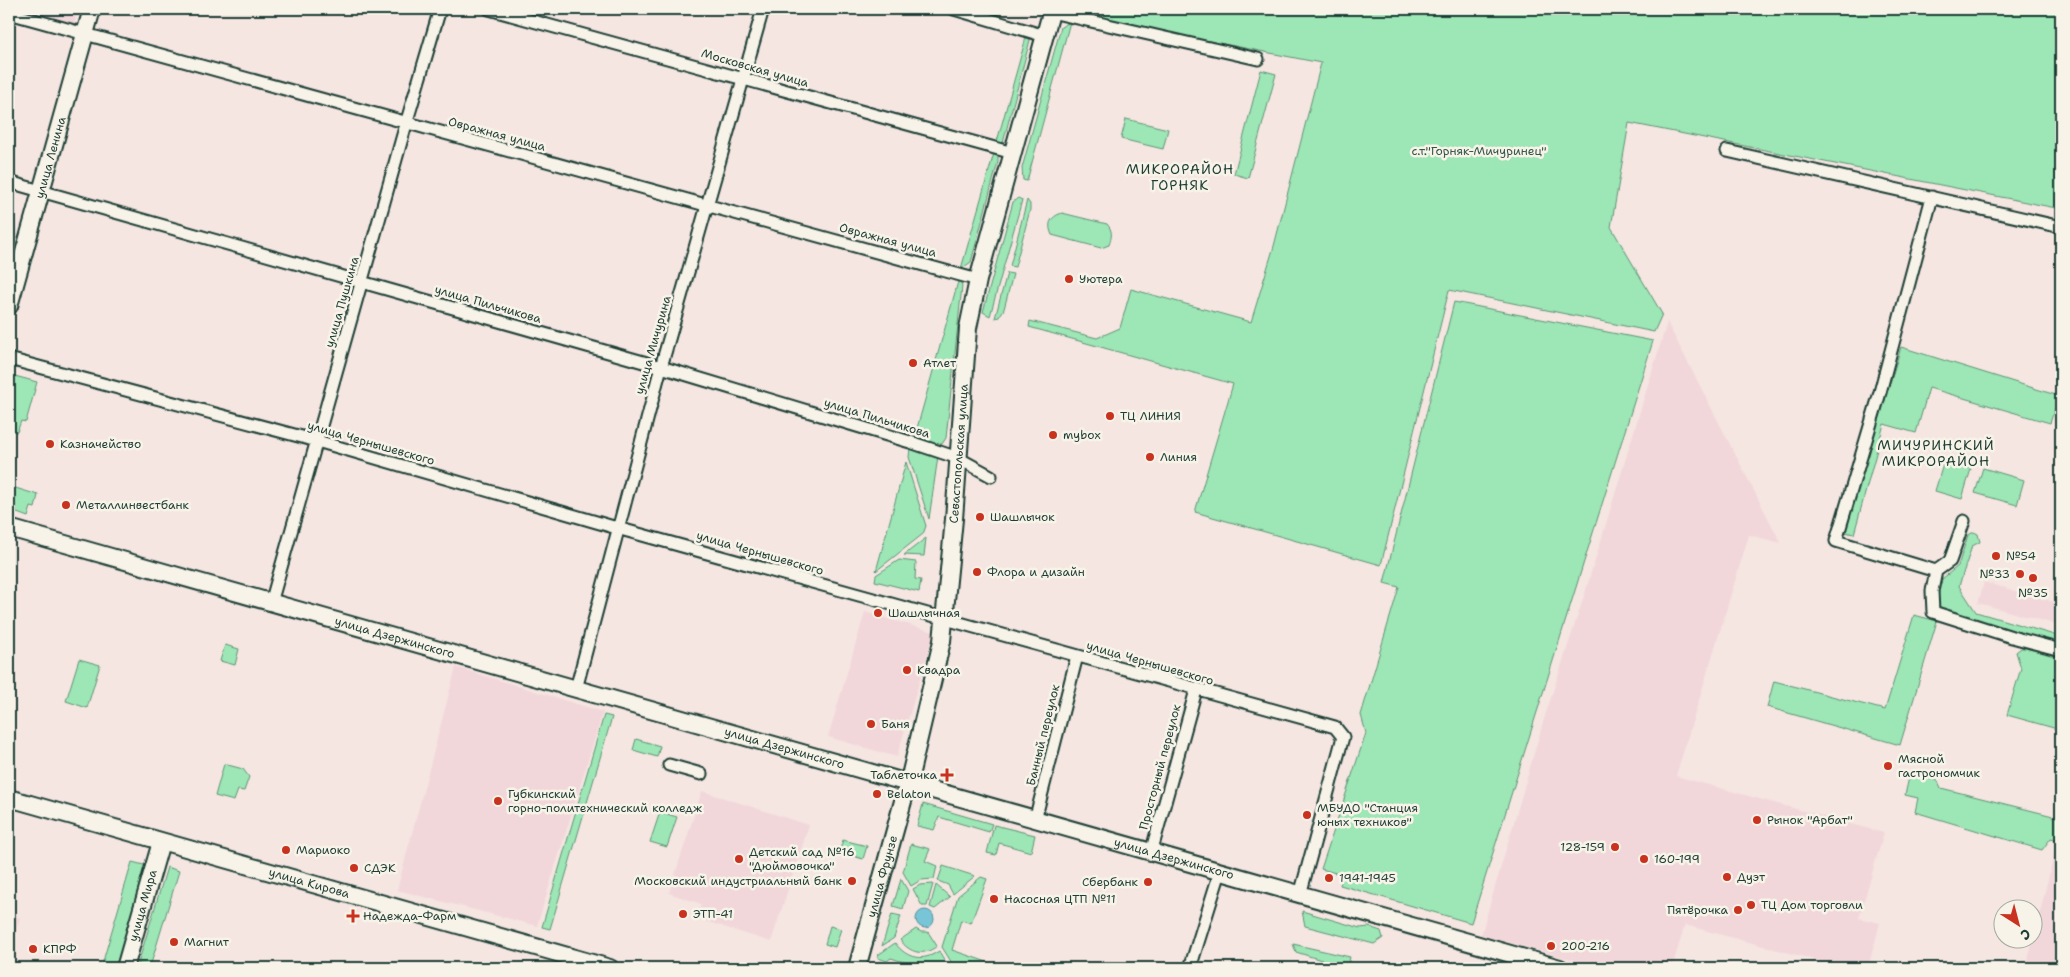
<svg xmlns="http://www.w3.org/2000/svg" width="2070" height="977" viewBox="0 0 2070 977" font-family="'Shantell Sans',sans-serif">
  <rect width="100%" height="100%" fill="#f5e6e2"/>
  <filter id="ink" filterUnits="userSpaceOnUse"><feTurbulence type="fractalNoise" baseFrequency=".02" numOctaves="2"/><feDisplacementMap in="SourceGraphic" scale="10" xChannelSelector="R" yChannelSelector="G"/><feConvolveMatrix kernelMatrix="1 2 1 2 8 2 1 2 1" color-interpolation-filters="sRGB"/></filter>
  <g filter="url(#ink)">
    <path fill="#f2d7da" d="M 9,9 L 78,9 L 74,25 Z
      M 1667,322 L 1781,543 L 1749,535 L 1676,776 L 1884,833 L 1859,918 L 1880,923 L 1868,968 L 1817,968 L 1819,961 L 1685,925 L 1672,968 L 1603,968 L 1481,935 L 1544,719 L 1585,593 Z
      M 1984,582 L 2061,604 L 2061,626 L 1978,603 Z
      M 865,612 L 934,632 L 897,757 L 828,737 Z
      M 456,667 L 603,712 L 537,926 L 397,890 Z
      M 702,791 L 809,825 L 771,942 L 696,918 L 701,904 L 669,893 Z
      M 2057,843 L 2061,844 L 2061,968 L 2026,968 Z
      M 9,915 L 20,918 L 9,952 Z"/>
    <path fill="#9de6b5" stroke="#5e9274" d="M 1088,9 L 2061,9 L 2061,209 L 1629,123 L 1611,227 L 1662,314 L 1654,332 L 1449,290 L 1381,565 L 1195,512 L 1233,384 L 1029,327 L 1030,321 L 1097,338 L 1120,328 L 1131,289 L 1251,322 L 1274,246 L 1321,63 L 1086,17 Z
      M 1070,22 L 1027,181 L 1023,180 L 1022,168 L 1061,27 Z
      M 1027,34 L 1030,40 L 1003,143 L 996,145 Z
      M 1261,70 L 1276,74 L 1248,178 L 1234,174 Z
      M 1126,119 L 1168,129 L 1163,149 L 1121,139 Z
      M 994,153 L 998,157 L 998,162 L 971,262 L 961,269 Z
      M 1018,198 L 1022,200 L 990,316 L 983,312 L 1013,202 Z
      M 1027,200 L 1030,204 L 1030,210 L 1015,267 L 1010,266 Z
      M 1062,213 L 1107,224 C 1113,231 1112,236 1109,245 L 1101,248 L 1052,235 C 1047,224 1050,217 1062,213 Z
      M 1007,273 L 1013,274 L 1004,309 L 999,317 L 995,318 Z
      M 959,278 L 962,286 L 946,438 L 942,444 L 932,444 L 914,439 Z
      M 1454,302 L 1653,341 L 1471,923 L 1340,885 L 1343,875 L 1321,869 L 1366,733 L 1361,715 L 1399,587 L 1384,583 Z
      M 1901,347 L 2059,396 L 2050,423 L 1929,388 L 1916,433 L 1884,424 L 1854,534 L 1845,532 Z
      M 15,376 L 37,382 L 26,422 L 21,421 L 17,432 L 9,430 L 9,396 Z
      M 910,448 L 938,456 L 929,519 L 909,457 Z
      M 1944,461 L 1971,469 L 1962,499 L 1935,491 Z
      M 906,462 L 926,526 L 923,534 L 876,571 Z
      M 1983,468 L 2024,480 L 2017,505 L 1975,493 Z
      M 9,486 L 38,495 L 35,508 L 31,507 L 28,517 L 9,510 Z
      M 1974,532 L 1978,534 L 1980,542 L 1972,546 L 1959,586 L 1976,612 L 2061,637 L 2061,645 L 1943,611 C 1934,603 1940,590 1942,579 L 1958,566 L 1968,535 Z
      M 926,538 L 924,556 L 904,555 Z
      M 899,560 L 916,562 L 915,579 L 921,580 L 919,592 L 875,581 L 876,575 Z
      M 1914,615 L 1937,621 L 1900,745 L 1767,707 L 1774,681 L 1885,710 Z
      M 225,645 L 239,649 L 235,665 L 220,661 Z
      M 2021,648 L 2026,648 L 2061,658 L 2061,730 L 2007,715 L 2021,668 L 2016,652 Z
      M 79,659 L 100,665 L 87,708 L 66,701 Z
      M 604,715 L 612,717 L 550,929 L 542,927 Z
      M 636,739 L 660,746 L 657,757 L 633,750 Z
      M 224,764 L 243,769 L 249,777 L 244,791 L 238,790 L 234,801 L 215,796 Z
      M 1910,773 L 1938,781 L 1941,788 L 2061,818 L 2061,841 L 2051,838 L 2042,850 L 1915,812 L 1918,798 L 1905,795 Z
      M 923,804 L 992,824 L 989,832 L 939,817 L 934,830 L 917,826 Z
      M 660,812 L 677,817 L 667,847 L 650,842 Z
      M 994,825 L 1035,835 L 1031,852 L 999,843 L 996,855 L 987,853 Z
      M 843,840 L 867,846 L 863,859 L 839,852 Z
      M 911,844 L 930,849 L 925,861 L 937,866 L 934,879 L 921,880 L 911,886 L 903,872 Z
      M 132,862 L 148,866 L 118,968 L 101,968 Z
      M 943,866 L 975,876 L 953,894 L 948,885 L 938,881 Z
      M 167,867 L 179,871 L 150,967 L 138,964 Z
      M 981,877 L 987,879 L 971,923 L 961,920 L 952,950 L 990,963 L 989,968 L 955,968 L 942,947 L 958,896 Z
      M 901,879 L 908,891 L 903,909 L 893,906 Z
      M 933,884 L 927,906 L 922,906 L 913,889 L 920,885 Z
      M 936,885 L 950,897 L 935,909 L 930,907 Z
      M 1302,911 L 1360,928 L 1369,927 L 1381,931 L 1383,938 L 1374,944 L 1305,926 Z
      M 892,914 L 901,916 L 894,938 L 882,946 Z
      M 830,926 L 841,929 L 835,947 L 825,944 Z
      M 916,929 L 921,932 L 928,932 L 937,946 C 923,957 910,953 900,940 Z
      M 895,943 C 907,959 923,962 939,951 L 949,968 L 922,968 L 891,958 L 887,961 L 878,958 L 878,955 Z
      M 1293,944 L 1350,957 L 1347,968 L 1296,952 Z"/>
    <path fill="#78c5d7" stroke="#548f96" d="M916 919a9 9 0 1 1 18 0a9 9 0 1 1-18 0Z"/>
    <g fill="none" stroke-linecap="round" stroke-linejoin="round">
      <defs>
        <path id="street" d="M 489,9 L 1013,153
          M 954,9 L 1045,36
          M 1051,12 L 1258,59
          M 9,13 L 978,280
          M 1727,151 L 2061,227
          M 9,182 L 661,367 L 910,442 L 958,458 L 991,476
          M 1932,197 L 1879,396 L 1836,541 L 1936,571 L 1932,591 L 1933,612 L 2012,637 L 2061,650
          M 9,359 L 317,441 L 617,528 L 1335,727 L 1343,737 L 1300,895
          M 1936,571 L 1950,561 L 1964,521
          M 271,603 L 406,124 L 440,9
          M 576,689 L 661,367 L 763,9
          M 669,765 L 701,774
          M 1035,820 L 1077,656
          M 1151,853 L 1196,690
          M 1190,968 L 1220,872"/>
        <g id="secondary">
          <path id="s1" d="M 9,306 L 92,9"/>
          <path id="s2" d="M 9,528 L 1560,968"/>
          <path id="s3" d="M 9,798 L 610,968"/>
          <path id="s4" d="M 125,968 L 161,842"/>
          <path id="s5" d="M 857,968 L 911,772 L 942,641 L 954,519 L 968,328 L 978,280 L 1052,9"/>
        </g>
      </defs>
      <use href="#street" stroke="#1f3d34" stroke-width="15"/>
      <use href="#secondary" stroke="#1f3d34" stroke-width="20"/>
      <use href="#street" stroke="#f7f3e8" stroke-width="11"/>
      <use href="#secondary" stroke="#f7f3e8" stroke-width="16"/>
    </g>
  </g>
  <g fill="#c8321e" stroke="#f7f3e8" stroke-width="2">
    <circle cx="1069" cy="279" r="5"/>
    <circle cx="913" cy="363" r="5"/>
    <circle cx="1110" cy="416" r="5"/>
    <circle cx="1053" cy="435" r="5"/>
    <circle cx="50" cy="444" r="5"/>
    <circle cx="1150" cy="457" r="5"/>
    <circle cx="66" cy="505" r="5"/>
    <circle cx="980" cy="517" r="5"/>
    <circle cx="1996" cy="556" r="5"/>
    <circle cx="977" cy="572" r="5"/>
    <circle cx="2020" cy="574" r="5"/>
    <circle cx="2033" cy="578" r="5"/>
    <circle cx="878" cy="613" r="5"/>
    <circle cx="907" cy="670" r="5"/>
    <circle cx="871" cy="724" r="5"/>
    <circle cx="1888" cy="766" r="5"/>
    <path d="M944.5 767.5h5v5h5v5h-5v5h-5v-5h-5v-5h5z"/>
    <circle cx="877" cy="794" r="5"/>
    <circle cx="498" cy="801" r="5"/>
    <circle cx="1307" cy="815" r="5"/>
    <circle cx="1757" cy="820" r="5"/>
    <circle cx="1615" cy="847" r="5"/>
    <circle cx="286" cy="850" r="5"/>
    <circle cx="739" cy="859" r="5"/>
    <circle cx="1644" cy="859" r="5"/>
    <circle cx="354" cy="868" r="5"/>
    <circle cx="1727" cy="877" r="5"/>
    <circle cx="1329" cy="878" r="5"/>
    <circle cx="852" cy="881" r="5"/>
    <circle cx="1148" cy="882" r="5"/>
    <circle cx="994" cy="899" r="5"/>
    <circle cx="1751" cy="905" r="5"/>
    <circle cx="1738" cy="910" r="5"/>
    <circle cx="683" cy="914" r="5"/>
    <path d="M350.5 908.5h5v5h5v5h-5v5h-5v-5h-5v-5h5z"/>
    <circle cx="174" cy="942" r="5"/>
    <circle cx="1551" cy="946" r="5"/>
    <circle cx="33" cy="949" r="5"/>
  </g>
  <g text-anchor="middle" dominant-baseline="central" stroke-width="5" stroke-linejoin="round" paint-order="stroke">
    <g font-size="12" fill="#1f3d34" stroke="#f7f3e8">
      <text transform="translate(755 68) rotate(16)">Московская улица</text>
      <text transform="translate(497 134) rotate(15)">Овражная улица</text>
      <text stroke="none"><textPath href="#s1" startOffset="154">улица Ленина</textPath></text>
      <text transform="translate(888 240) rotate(15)">Овражная улица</text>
      <text transform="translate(342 302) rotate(-74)">улица Пушкина</text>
      <text transform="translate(488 304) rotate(16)">улица Пильчикова</text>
      <text transform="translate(653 345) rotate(-74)">улица Мичурина</text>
      <text transform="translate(877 418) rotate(17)">улица Пильчикова</text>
      <text transform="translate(371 443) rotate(16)">улица Чернышевского</text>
      <text stroke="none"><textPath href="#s5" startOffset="526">Севастопольская улица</textPath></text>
      <text transform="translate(760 553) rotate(16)">улица Чернышевского</text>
      <text stroke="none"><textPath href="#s2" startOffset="401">улица Дзержинского</textPath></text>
      <text transform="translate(1150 663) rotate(16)">улица Чернышевского</text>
      <text transform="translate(1043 735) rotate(-76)">Банный переулок</text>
      <text stroke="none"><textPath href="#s2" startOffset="806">улица Дзержинского</textPath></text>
      <text transform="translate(1160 767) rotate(-75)">Просторный переулок</text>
      <text stroke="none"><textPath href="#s2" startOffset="1211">улица Дзержинского</textPath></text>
      <text stroke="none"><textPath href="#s5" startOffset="95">улица Фрунзе</textPath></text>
      <text stroke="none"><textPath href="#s3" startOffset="312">улица Кирова</textPath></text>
      <text stroke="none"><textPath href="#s4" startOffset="65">улица Мира</textPath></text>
    </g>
    <g font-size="12" fill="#325647" stroke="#f7f3e8">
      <text x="1479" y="151">с.т."Горняк-Мичуринец"</text>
    </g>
    <g font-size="12" fill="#1f3d34" stroke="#f7f3e8" text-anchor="start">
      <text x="1079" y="279">Уютера</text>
      <text x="923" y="363">Атлет</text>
      <text x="1120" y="416">ТЦ ЛИНИЯ</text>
      <text x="1063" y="435">mybox</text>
      <text x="60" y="444">Казначейство</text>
      <text x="1160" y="457">Линия</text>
      <text x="76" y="505">Металлинвестбанк</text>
      <text x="990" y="517">Шашлычок</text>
      <text x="2006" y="556">№54</text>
      <text x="987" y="572">Флора и дизайн</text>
      <text x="2010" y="574" text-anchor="end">№33</text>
      <text x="2033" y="593" text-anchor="middle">№35</text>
      <text x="888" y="613">Шашлычная</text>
      <text x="917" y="670">Квадра</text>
      <text x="881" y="724">Баня</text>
      <text x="1898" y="759">Мясной<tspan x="1898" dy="14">гастрономчик</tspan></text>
      <text x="937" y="775" text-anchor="end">Таблеточка</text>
      <text x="508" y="794">Губкинский<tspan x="508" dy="14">горно-политехнический колледж</tspan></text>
      <text x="887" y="794">Belaton</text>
      <text x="1317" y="808">МБУДО "Станция<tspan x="1317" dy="14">юных техников"</tspan></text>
      <text x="1767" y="820">Рынок "Арбат"</text>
      <text x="1605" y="847" text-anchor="end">128-159</text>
      <text x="296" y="850">Мариоко</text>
      <text x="749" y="852">Детский сад №16<tspan x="749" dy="14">"Дюймовочка"</tspan></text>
      <text x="1654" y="859">160-199</text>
      <text x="364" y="868">СДЭК</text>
      <text x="1737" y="877">Дуэт</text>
      <text x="1339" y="878">1941-1945</text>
      <text x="842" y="881" text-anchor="end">Московский индустриальный банк</text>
      <text x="1138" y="882" text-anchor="end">Сбербанк</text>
      <text x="1004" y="899">Насосная ЦТП №11</text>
      <text x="1761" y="905">ТЦ Дом торговли</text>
      <text x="1728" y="910" text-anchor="end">Пятёрочка</text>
      <text x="693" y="914">ЭТП-41</text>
      <text x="363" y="916">Надежда-Фарм</text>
      <text x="184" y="942">Магнит</text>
      <text x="1561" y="946">200-216</text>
      <text x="43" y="949">КПРФ</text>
    </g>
    <g font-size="14" letter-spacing="1" fill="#1f3d34" stroke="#f7f3e8">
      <text x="1180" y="169">МИКРОРАЙОН<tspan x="1180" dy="16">ГОРНЯК</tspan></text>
      <text x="1936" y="445">МИЧУРИНСКИЙ<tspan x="1936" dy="16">МИКРОРАЙОН</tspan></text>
    </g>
  </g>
  <rect width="2070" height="977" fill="none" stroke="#f7f3e8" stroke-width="30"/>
  <rect x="15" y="15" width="2040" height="947" fill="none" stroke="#1f3d34" stroke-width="2" filter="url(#ink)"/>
  <g transform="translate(2018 924) rotate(144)"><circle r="24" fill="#f7f3e8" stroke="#a1aaa0"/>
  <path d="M0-4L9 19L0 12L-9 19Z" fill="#c8321e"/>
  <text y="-8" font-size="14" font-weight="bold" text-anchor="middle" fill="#1f3d34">С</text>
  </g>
</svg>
